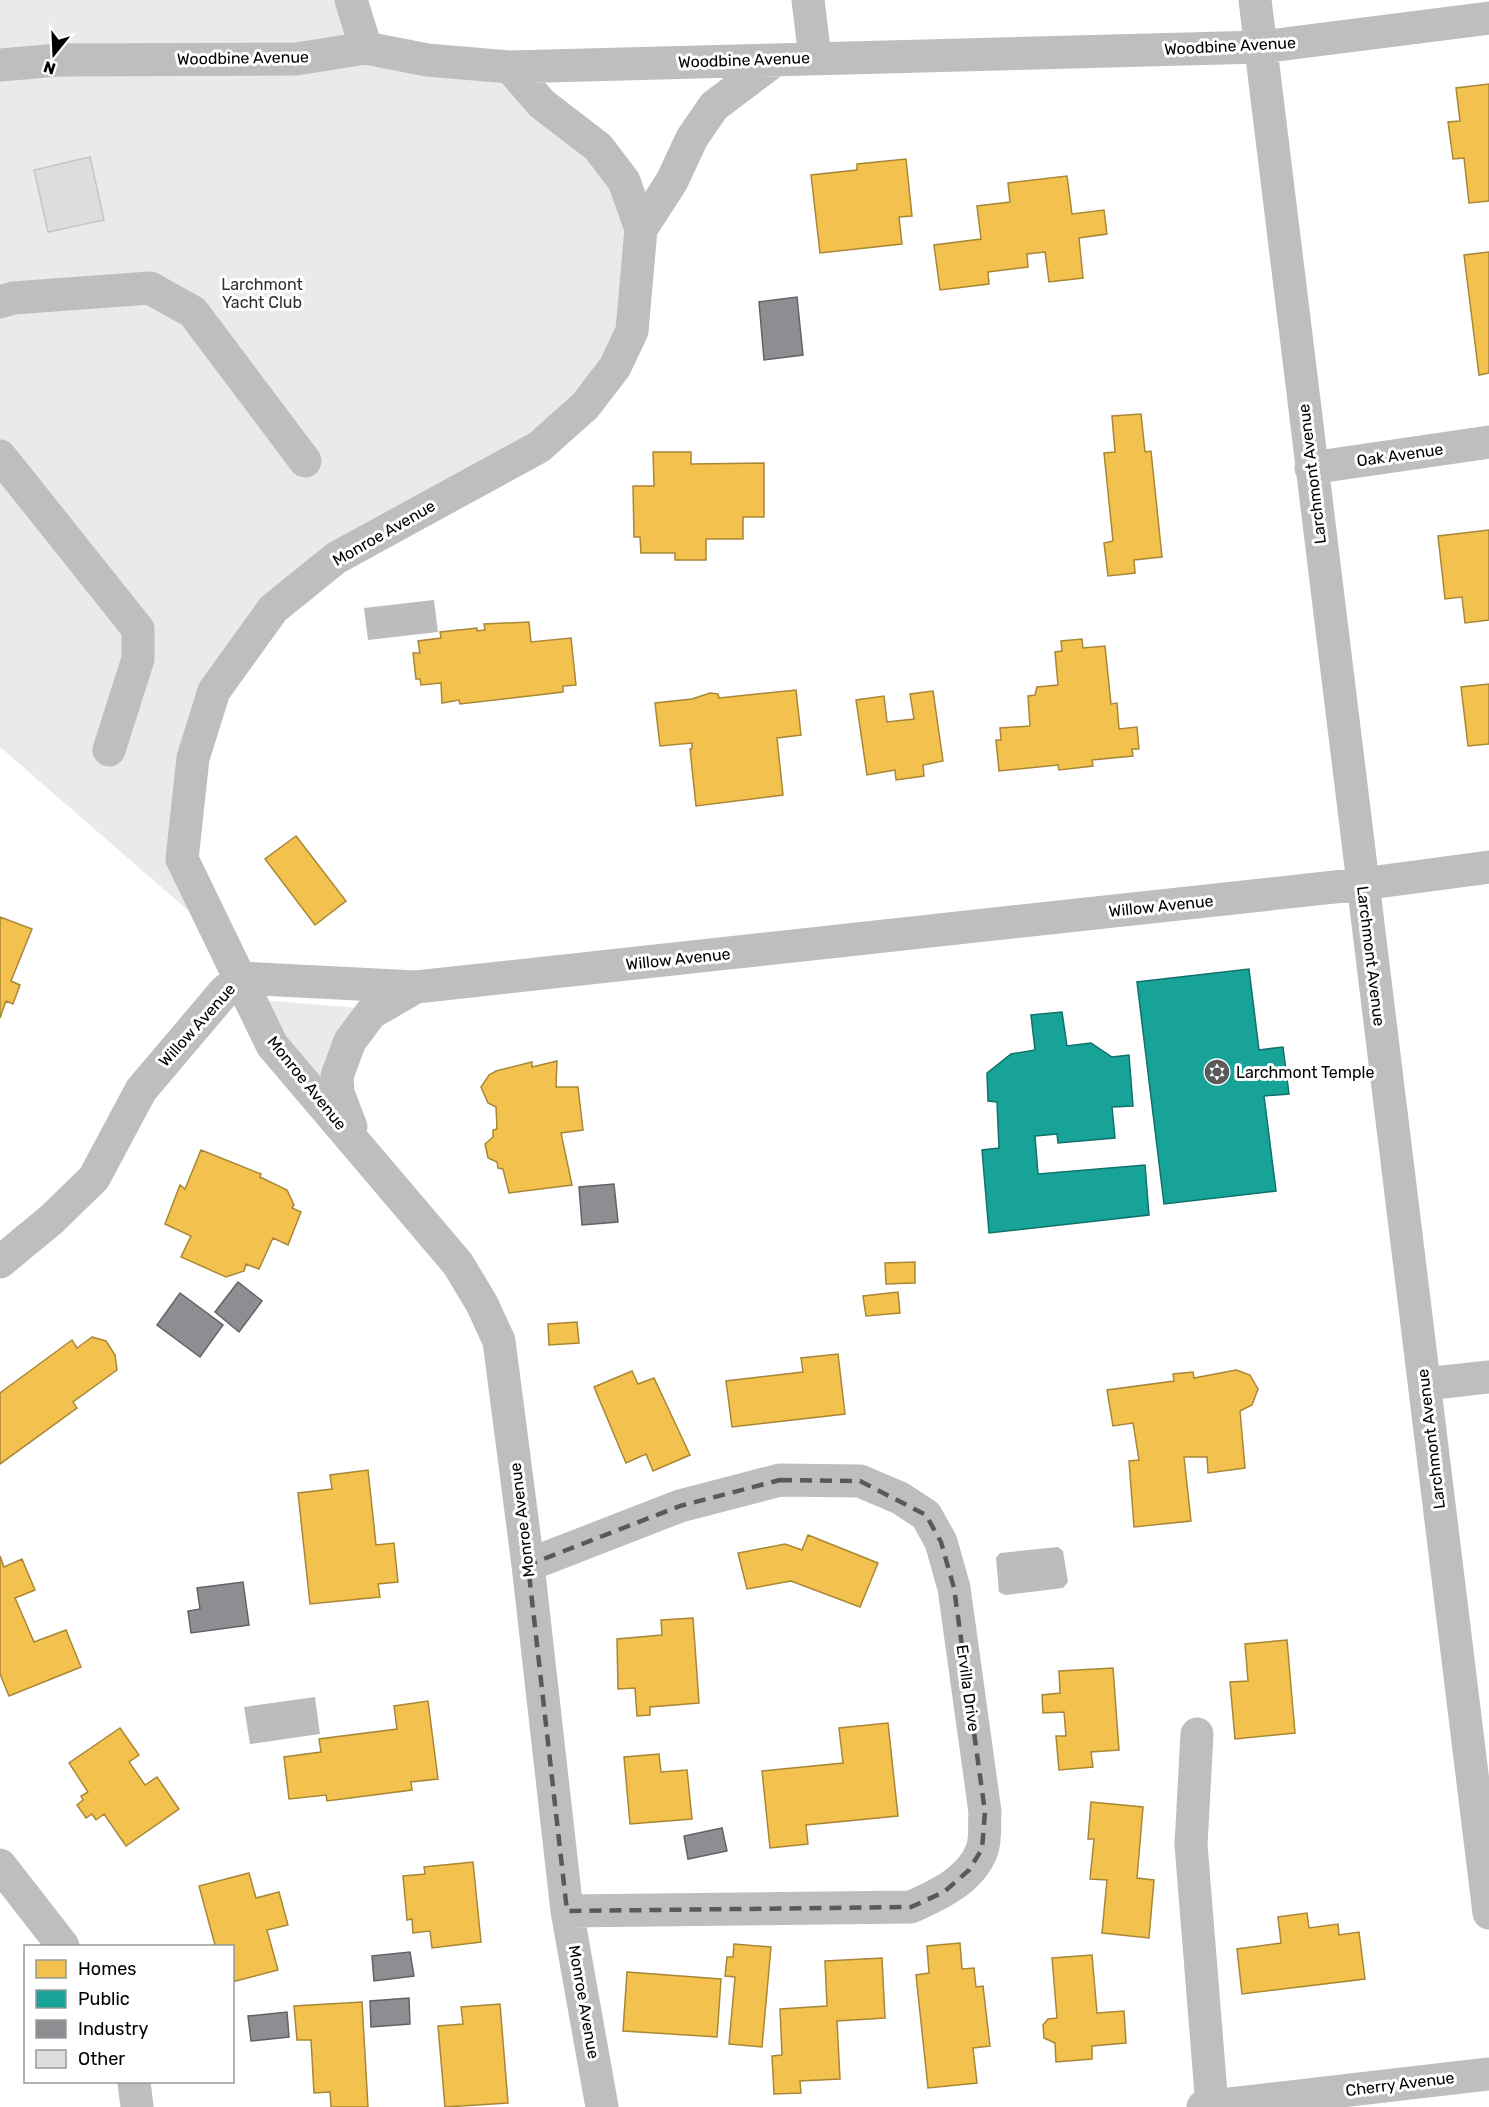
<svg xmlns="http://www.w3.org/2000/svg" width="1489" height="2107" viewBox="0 0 1489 2107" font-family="Rubik,sans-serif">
  <rect width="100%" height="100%" fill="#fff"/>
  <path fill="#eaeaea" d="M 0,0 L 346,0 L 364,52 L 506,73 L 593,149 L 636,227 L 627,329 L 533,443 L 351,543 L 212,683 L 176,856 L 213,932 L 0,747 Z
    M 262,1000 L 359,1008 L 331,1088 L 288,1044 Z"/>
  <path fill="#bcbcbc" d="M 434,600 L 438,632 L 368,640 L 364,608 Z
    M 1058,1547 L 1063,1551 L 1068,1582 L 1063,1588 L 1005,1595 L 999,1592 L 996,1558 L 1000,1553 Z
    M 315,1697 L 320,1734 L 250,1744 L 244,1707 Z"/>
  <path fill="#f2c14e" stroke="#a98737" stroke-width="1.5" d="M 1489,84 L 1489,201 L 1469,203 L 1464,158 L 1453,159 L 1448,122 L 1460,121 L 1456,88 Z
    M 906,159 L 912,216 L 899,217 L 902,244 L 820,253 L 811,175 L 857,170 L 857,164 Z
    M 1067,176 L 1072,214 L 1104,210 L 1107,234 L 1079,238 L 1083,278 L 1049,282 L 1045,252 L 1027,254 L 1028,267 L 988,272 L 989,284 L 940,290 L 934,245 L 981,239 L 977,206 L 1010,202 L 1008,183 Z
    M 1489,252 L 1489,373 L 1479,375 L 1464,255 Z
    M 1141,414 L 1145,452 L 1151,451 L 1162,557 L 1134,560 L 1135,573 L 1108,576 L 1104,543 L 1113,541 L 1104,453 L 1115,452 L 1112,416 Z
    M 653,452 L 691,452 L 691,464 L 764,463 L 764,517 L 743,517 L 743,539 L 706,539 L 706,560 L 675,560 L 675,553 L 641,553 L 640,537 L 634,537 L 633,486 L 654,486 Z
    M 1489,530 L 1489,620 L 1465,623 L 1462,597 L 1445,599 L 1438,536 Z
    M 529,622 L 531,642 L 571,638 L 576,685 L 563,686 L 563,692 L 460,704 L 459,700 L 442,703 L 441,683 L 421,685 L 420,679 L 416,679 L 413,653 L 420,653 L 418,641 L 441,638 L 440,632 L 477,628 L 477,631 L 485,630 L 484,624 Z
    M 1082,639 L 1083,648 L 1105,646 L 1111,704 L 1117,703 L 1119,729 L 1137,727 L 1139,749 L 1132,749 L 1133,756 L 1092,760 L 1093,766 L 1059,770 L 1058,765 L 999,771 L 996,740 L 1001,740 L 1000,728 L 1030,726 L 1028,696 L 1035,695 L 1037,687 L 1058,685 L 1055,652 L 1062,651 L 1061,641 Z
    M 1489,684 L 1489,744 L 1468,746 L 1461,687 Z
    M 796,690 L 801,735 L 777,738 L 783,795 L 696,806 L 690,749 L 692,749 L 692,743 L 660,746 L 655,703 L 692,699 L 710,693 L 718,694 L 719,698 Z
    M 933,691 L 943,761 L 923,765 L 924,776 L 896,780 L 895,770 L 867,775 L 856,700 L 884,696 L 887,722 L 914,719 L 910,694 Z
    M 296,836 L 346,901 L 315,925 L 265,859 Z
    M 0,917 L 32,929 L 11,981 L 20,985 L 13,1004 L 6,1001 L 0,1018 Z
    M 557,1061 L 556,1087 L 578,1087 L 583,1130 L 561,1133 L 572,1185 L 509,1193 L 503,1169 L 498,1168 L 497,1162 L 488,1158 L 485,1144 L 493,1137 L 493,1130 L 497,1129 L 496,1107 L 488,1103 L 481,1087 L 489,1075 L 496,1071 L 532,1062 L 532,1067 Z
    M 201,1150 L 261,1174 L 260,1177 L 287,1190 L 294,1205 L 292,1208 L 301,1212 L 288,1245 L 273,1238 L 259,1269 L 246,1264 L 244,1271 L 226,1277 L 181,1257 L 191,1236 L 165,1224 L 180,1185 L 185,1189 Z
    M 915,1262 L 915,1283 L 886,1284 L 885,1263 Z
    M 898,1292 L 900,1313 L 866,1316 L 863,1296 Z
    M 577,1322 L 579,1343 L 549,1345 L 548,1324 Z
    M 92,1337 L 106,1341 L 115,1355 L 117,1370 L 73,1402 L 77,1408 L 0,1464 L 0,1393 L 72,1340 L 77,1348 Z
    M 838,1354 L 845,1414 L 732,1427 L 726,1381 L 803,1372 L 801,1358 Z
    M 1236,1370 L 1250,1375 L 1258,1389 L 1252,1405 L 1240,1411 L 1245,1468 L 1208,1473 L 1207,1457 L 1184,1457 L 1191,1521 L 1134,1527 L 1129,1461 L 1139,1460 L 1133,1423 L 1113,1426 L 1107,1390 L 1174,1381 L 1173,1374 L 1193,1372 L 1194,1378 Z
    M 632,1371 L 638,1384 L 654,1378 L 690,1455 L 653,1471 L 646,1454 L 626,1463 L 594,1387 Z
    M 368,1470 L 376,1545 L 394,1543 L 398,1582 L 378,1584 L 380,1597 L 310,1604 L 298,1493 L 332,1489 L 330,1475 Z
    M 808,1535 L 878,1563 L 860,1607 L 791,1581 L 747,1589 L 738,1553 L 785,1544 L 802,1550 Z
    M 0,1556 L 4,1567 L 22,1559 L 35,1590 L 15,1598 L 34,1642 L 66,1630 L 81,1667 L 9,1696 L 0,1674 Z
    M 693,1618 L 699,1703 L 650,1707 L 650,1715 L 637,1716 L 635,1688 L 618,1689 L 617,1639 L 662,1635 L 661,1620 Z
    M 1287,1640 L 1295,1733 L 1235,1739 L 1230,1682 L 1248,1681 L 1245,1644 Z
    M 1113,1668 L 1119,1750 L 1091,1752 L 1093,1767 L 1059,1770 L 1056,1736 L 1066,1736 L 1064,1712 L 1043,1713 L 1042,1695 L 1060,1693 L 1059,1671 Z
    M 428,1701 L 438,1779 L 411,1782 L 412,1790 L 327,1801 L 326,1795 L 289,1799 L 284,1757 L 321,1752 L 319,1739 L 397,1729 L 394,1706 Z
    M 888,1723 L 898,1816 L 806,1825 L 808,1844 L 770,1848 L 762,1771 L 843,1763 L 839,1728 Z
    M 120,1728 L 139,1755 L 129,1762 L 145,1785 L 157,1777 L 179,1809 L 126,1846 L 104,1814 L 96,1820 L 92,1814 L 86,1818 L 77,1805 L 83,1800 L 81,1796 L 88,1792 L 69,1763 Z
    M 659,1754 L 661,1772 L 687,1770 L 692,1819 L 630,1824 L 624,1757 Z
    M 1091,1802 L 1143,1807 L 1137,1878 L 1154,1880 L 1149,1938 L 1102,1933 L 1107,1880 L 1090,1879 L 1094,1839 L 1088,1839 Z
    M 473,1862 L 481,1942 L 432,1948 L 430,1931 L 413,1933 L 412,1919 L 407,1920 L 403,1876 L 425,1874 L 424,1867 Z
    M 249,1873 L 256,1898 L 279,1892 L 288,1925 L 267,1930 L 278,1970 L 232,1982 L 232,1946 L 209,1946 L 215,1945 L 199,1886 Z
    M 1307,1913 L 1309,1928 L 1338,1924 L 1339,1935 L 1359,1932 L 1365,1979 L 1242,1994 L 1237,1949 L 1281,1943 L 1278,1917 Z
    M 960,1943 L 962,1969 L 974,1968 L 976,1987 L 983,1986 L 990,2046 L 973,2048 L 977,2083 L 928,2088 L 916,1975 L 929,1973 L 927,1946 Z
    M 734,1944 L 771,1947 L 762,2047 L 729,2044 L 735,1977 L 725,1976 L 727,1957 L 733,1957 Z
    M 1092,1955 L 1097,2013 L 1124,2011 L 1126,2043 L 1092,2046 L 1092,2059 L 1056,2062 L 1055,2043 L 1044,2038 L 1043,2025 L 1048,2019 L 1057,2018 L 1052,1958 Z
    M 882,1958 L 885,2018 L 837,2021 L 840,2079 L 800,2081 L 801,2093 L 774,2094 L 772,2056 L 782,2055 L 780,2009 L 827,2006 L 825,1961 Z
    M 627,1972 L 721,1979 L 717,2037 L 623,2031 Z
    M 362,2002 L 368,2107 L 331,2107 L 330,2092 L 314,2093 L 311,2040 L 297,2040 L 294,2006 Z
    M 500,2004 L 508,2103 L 445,2107 L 438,2026 L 463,2024 L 461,2007 Z"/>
  <path fill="#17a398" stroke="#10726a" stroke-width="1.5" d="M 1249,969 L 1259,1050 L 1283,1047 L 1289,1094 L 1264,1096 L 1276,1191 L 1164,1204 L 1137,982 Z
    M 1062,1012 L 1067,1046 L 1091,1043 L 1112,1057 L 1129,1055 L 1133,1106 L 1112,1107 L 1115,1138 L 1058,1143 L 1057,1134 L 1035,1136 L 1038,1174 L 1145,1165 L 1149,1215 L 989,1233 L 982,1150 L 999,1148 L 997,1102 L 988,1101 L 987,1073 L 1011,1054 L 1035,1050 L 1031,1015 Z"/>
  <path fill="#8d8d92" stroke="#636366" stroke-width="1.5" d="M 797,297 L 803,355 L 764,360 L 759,302 Z
    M 614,1184 L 618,1222 L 582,1225 L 579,1187 Z
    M 238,1282 L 262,1301 L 239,1332 L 215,1312 Z
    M 180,1293 L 223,1325 L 200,1357 L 157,1325 Z
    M 243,1582 L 249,1625 L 191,1633 L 188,1611 L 200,1609 L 197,1588 Z
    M 722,1828 L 727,1851 L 688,1859 L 684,1836 Z
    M 410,1952 L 414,1976 L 374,1981 L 372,1956 Z
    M 409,1998 L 410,2024 L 371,2027 L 370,2001 Z
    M 287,2012 L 289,2037 L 251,2041 L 248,2016 Z"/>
  <path fill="#ddd" stroke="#c5c5c5" stroke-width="1.5" d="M 90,157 L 104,220 L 48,232 L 34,170 Z"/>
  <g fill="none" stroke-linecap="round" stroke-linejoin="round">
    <path stroke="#bebebe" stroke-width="33" d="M 351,0 L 366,48
      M 808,0 L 815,58
      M 1255,0 L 1489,1913
      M 0,65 L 59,60 L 296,59 L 366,48 L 427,60 L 510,67 L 1261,47 L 1489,18
      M 510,67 L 542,104 L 598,147 L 624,181 L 641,229 L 632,331 L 615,367 L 585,406 L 539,447 L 336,558 L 273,609 L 214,691 L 193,758 L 182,859 L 272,1045 L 458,1264 L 482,1304 L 499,1341 L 528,1565 L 567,1911 L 602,2107
      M 641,229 L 672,181 L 692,138 L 714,106 L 775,60
      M 0,302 L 13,298 L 150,288 L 193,312 L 305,461
      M 0,456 L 138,629 L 138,659 L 109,750
      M 1311,468 L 1489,442
      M 351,1127 L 338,1093 L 337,1076 L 350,1041 L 371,1013 L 416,987
      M 0,1262 L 52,1219 L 94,1178 L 141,1090 L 224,992 L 240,978 L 416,987 L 1362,884 L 1489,867
      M 1425,1384 L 1489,1377
      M 528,1565 L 680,1506 L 780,1480 L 860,1481 L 900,1498 L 926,1515 L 941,1542 L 954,1588 L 985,1812 C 984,1824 986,1839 982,1850 C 971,1880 938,1895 911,1907 L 567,1911
      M 1197,1734 L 1191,1845 L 1212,2106
      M 0,1865 L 63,1946
      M 134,2082 L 137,2107
      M 1203,2107 L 1489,2074"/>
  </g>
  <path fill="none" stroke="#595959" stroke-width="4.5" stroke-dasharray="12 8" stroke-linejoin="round" d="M 780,1480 L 860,1481 L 926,1515 L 941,1542 L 954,1588 L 985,1812 L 982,1849 L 969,1870 L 944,1892 L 911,1907 L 567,1911 L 528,1565 L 680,1506 Z"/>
  <defs>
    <symbol id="synagogue-disc" viewBox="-11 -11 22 22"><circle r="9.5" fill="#595959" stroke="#fff"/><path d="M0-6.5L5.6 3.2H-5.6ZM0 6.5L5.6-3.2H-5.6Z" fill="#fff"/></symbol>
  </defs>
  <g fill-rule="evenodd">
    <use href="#synagogue-disc" x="1202" y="1057" width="30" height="30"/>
  </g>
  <g text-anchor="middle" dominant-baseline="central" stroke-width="6" stroke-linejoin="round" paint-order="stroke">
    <g font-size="16" fill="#000" stroke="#fff">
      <text transform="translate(1230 46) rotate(-3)">Woodbine Avenue</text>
      <text transform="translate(243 58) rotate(-1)">Woodbine Avenue</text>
      <text transform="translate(744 60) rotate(-2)">Woodbine Avenue</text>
      <text transform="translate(1400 455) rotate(-8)">Oak Avenue</text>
      <text transform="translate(1312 474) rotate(-97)">Larchmont Avenue</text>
      <text transform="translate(384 533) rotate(-30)">Monroe Avenue</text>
      <text transform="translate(1161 906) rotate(-6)">Willow Avenue</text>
      <text transform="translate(1371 956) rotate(83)">Larchmont Avenue</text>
      <text transform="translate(678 959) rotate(-6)">Willow Avenue</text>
      <text transform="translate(197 1025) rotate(-48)">Willow Avenue</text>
      <text transform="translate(307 1083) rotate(51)">Monroe Avenue</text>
      <text transform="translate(1431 1439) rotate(-97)">Larchmont Avenue</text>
      <text transform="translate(522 1520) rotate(-97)">Monroe Avenue</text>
      <text transform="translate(968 1688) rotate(82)">Ervilla Drive</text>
      <text transform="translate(584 2002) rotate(80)">Monroe Avenue</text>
      <text transform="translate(1400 2084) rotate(-7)">Cherry Avenue</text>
    </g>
    <g font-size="16" fill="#303030" stroke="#fff">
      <text x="262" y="284">Larchmont<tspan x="262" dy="18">Yacht Club</tspan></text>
    </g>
    <g font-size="16" fill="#000" stroke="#fff" text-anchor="start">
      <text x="1236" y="1072">Larchmont Temple</text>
    </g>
  </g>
  <rect x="24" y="1945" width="210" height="138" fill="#ffffff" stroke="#999999" stroke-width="1.5"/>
  <rect x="36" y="1960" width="30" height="18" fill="#f2c14e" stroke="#999999" stroke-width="1.5"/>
  <text x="78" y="1975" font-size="18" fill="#000000">Homes</text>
  <rect x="36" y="1990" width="30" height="18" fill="#17a398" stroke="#999999" stroke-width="1.5"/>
  <text x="78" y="2005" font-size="18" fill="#000000">Public</text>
  <rect x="36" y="2020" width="30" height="18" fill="#8d8d92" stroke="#999999" stroke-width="1.5"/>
  <text x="78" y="2035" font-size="18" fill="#000000">Industry</text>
  <rect x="36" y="2050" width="30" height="18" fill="#dddddd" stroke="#999999" stroke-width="1.5"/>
  <text x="78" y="2065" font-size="18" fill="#000000">Other</text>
  <g transform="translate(54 54) rotate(198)" stroke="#ffffff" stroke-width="4.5" paint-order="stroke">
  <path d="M0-4.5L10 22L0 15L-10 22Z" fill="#000000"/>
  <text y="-9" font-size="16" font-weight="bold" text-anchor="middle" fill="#000000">N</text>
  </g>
</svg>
